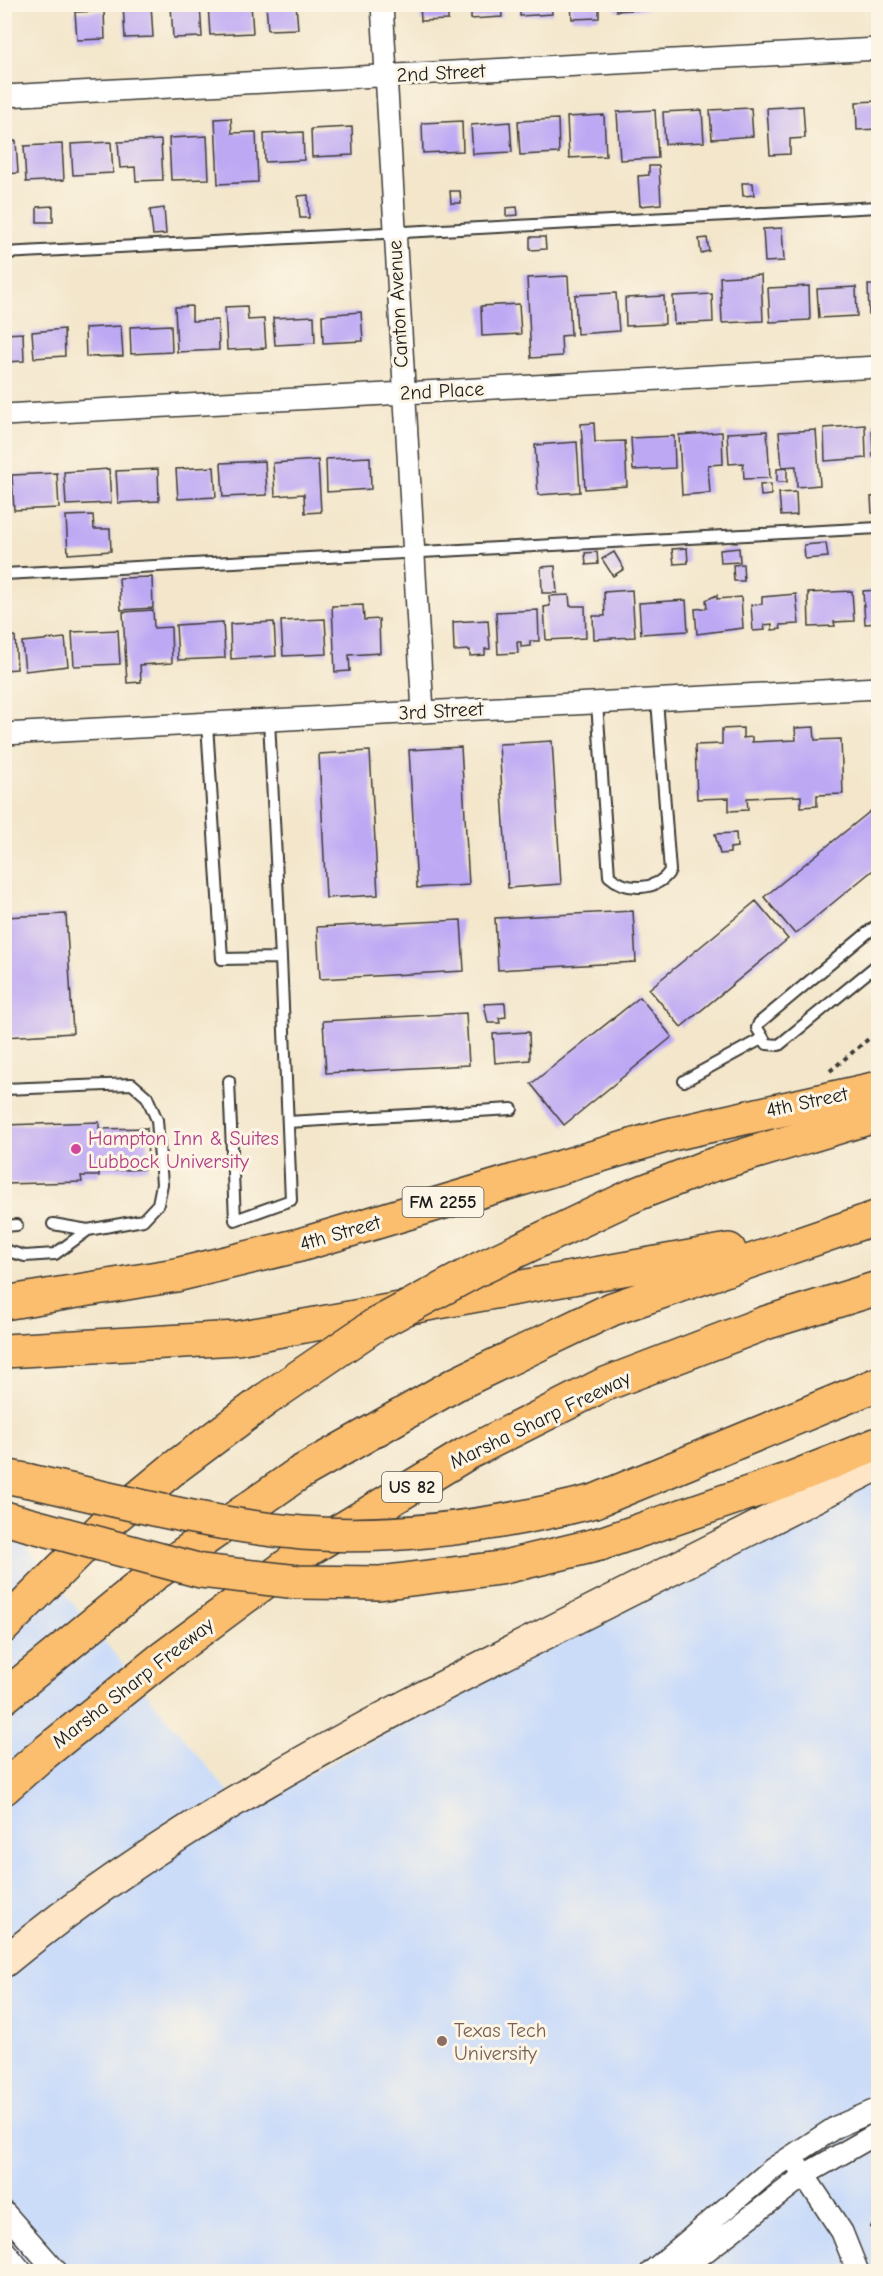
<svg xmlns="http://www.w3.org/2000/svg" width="883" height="2276" viewBox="0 0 883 2276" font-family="'Comic Neue',sans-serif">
  <rect width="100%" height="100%" fill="#fcf5e5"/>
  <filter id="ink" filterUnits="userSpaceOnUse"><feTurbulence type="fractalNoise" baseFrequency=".0167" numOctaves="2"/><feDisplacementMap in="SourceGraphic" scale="12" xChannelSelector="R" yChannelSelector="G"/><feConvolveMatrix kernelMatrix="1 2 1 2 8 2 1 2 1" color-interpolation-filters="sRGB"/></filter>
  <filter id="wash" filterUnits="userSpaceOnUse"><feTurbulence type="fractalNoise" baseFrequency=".008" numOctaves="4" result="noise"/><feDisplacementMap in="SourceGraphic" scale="24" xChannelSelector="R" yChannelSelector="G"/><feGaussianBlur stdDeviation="1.35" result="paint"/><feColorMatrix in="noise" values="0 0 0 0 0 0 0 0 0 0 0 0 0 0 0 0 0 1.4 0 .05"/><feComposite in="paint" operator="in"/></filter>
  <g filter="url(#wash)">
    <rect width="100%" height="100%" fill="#f3e6cb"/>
    <path fill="#cbdcf9" d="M 878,1469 L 878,2271 L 5,2271 L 4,1539 L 24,1544 L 243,1810 Z"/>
    <g id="blocks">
      <path fill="#bda8f4" d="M 123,4 L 151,4 L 153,37 L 125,38 Z
        M 175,4 L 200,4 L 202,37 L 173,38 L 171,5 Z
        M 208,4 L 251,4 L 253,33 L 210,35 Z
        M 266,4 L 296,4 L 298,29 L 268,30 Z
        M 420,4 L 448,4 L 448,20 L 421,21 Z
        M 471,4 L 501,4 L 502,17 L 471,19 Z
        M 520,4 L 551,4 L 552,14 L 520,16 Z
        M 571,4 L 599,4 L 599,18 L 572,19 Z
        M 615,4 L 646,4 L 647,9 L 616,11 Z
        M 104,11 L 105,39 L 77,40 L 75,12 Z
        M 8,16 L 9,48 L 4,48 L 4,17 Z
        M 878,101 L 878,129 L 857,130 L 856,102 Z
        M 803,106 L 805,138 L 790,139 L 790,154 L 770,155 L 767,108 Z
        M 751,108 L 753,136 L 712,139 L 710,110 Z
        M 655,110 L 658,158 L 620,160 L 617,112 Z
        M 702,110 L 704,142 L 665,144 L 663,112 Z
        M 604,115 L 606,156 L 569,158 L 567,117 Z
        M 231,118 L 232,133 L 256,132 L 258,182 L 218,184 L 215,119 Z
        M 558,119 L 559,153 L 520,155 L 518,121 Z
        M 462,121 L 463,151 L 423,153 L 422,123 Z
        M 510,122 L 512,152 L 473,154 L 471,125 Z
        M 352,127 L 353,155 L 312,157 L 311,129 Z
        M 303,132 L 304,160 L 265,162 L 264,134 Z
        M 207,136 L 209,179 L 171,180 L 169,138 Z
        M 161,140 L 163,180 L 136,181 L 135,167 L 120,168 L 118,142 Z
        M 16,141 L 18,173 L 4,174 L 4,142 Z
        M 111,142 L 113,173 L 73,175 L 71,144 Z
        M 62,144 L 64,180 L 26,182 L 24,146 Z
        M 649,166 L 659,166 L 661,204 L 640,206 L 638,176 L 649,175 Z
        M 742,183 L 753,183 L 754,195 L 743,196 Z
        M 450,191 L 460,191 L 461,203 L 451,203 Z
        M 308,195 L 309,218 L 300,218 L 298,196 Z
        M 53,206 L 53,222 L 37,222 L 37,207 Z
        M 517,207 L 518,215 L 506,216 L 506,208 Z
        M 164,208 L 166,234 L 153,235 L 150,210 Z
        M 782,228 L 784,261 L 765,262 L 763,229 Z
        M 530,237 L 545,237 L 546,249 L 530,250 Z
        M 707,238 L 709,251 L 701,253 L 699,239 Z
        M 761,275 L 763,321 L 722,323 L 720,277 Z
        M 568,276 L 571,335 L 561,336 L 562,356 L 531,358 L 527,278 Z
        M 868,285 L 878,285 L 878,313 L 869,314 Z
        M 809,286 L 810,320 L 770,322 L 768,288 Z
        M 856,287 L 857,316 L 819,318 L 817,289 Z
        M 616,293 L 619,331 L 577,334 L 575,295 Z
        M 712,294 L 713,322 L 674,324 L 673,296 Z
        M 664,296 L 665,324 L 626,326 L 625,298 Z
        M 519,304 L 521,334 L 482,336 L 481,306 Z
        M 192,306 L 192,321 L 218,320 L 219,350 L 177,352 L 175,307 Z
        M 247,306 L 248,320 L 264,319 L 266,348 L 227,350 L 225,307 Z
        M 361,312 L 363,341 L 323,343 L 322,315 Z
        M 314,316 L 315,343 L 275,345 L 273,318 Z
        M 171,325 L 172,352 L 131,354 L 130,327 Z
        M 121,326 L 123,356 L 86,357 L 85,328 Z
        M 64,329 L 65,356 L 34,358 L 32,332 Z
        M 23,333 L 24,361 L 4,362 L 4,334 Z
        M 594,423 L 595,442 L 625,441 L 627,486 L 585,489 L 581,424 Z
        M 865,425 L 866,458 L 825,461 L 824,428 Z
        M 872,427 L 878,427 L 878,457 L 873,457 Z
        M 816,430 L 820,485 L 797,487 L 796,466 L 782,467 L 779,432 Z
        M 767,431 L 770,478 L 744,479 L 743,463 L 729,464 L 727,433 Z
        M 722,432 L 723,464 L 708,465 L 710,493 L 682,495 L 679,435 Z
        M 674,436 L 675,468 L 633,470 L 631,438 Z
        M 577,442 L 580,492 L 538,495 L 535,445 Z
        M 370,457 L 371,489 L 327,492 L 326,459 Z
        M 318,460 L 321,512 L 305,513 L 304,494 L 275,496 L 273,463 Z
        M 265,461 L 267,495 L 223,497 L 221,463 Z
        M 214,467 L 216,497 L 178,499 L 176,469 Z
        M 787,468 L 787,482 L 777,482 L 777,469 Z
        M 109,469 L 111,503 L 66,505 L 64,472 Z
        M 158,469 L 159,501 L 118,503 L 116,471 Z
        M 57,473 L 59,508 L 14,510 L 12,475 Z
        M 771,484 L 771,495 L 761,496 L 760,485 Z
        M 796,492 L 797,515 L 781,516 L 779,493 Z
        M 878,496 L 878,513 L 872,513 L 871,497 Z
        M 93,515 L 94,529 L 110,529 L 111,551 L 68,554 L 66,516 Z
        M 826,543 L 828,557 L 805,559 L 804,545 Z
        M 687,548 L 688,563 L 674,564 L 672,549 Z
        M 739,548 L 740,562 L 721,563 L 720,550 Z
        M 597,552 L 598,564 L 586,565 L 585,553 Z
        M 614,552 L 624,569 L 613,576 L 602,559 Z
        M 743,564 L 744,581 L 734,581 L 733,565 Z
        M 555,566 L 557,593 L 542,593 L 541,567 Z
        M 152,577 L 153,608 L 121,610 L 119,578 Z
        M 632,590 L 635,637 L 594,639 L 593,616 L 605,616 L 604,592 Z
        M 878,590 L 878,623 L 865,624 L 863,591 Z
        M 852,591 L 854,621 L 834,622 L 835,626 L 809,627 L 808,593 Z
        M 796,594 L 799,624 L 780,625 L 781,629 L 772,630 L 772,624 L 764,625 L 765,630 L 753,631 L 751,605 L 762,604 L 762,597 Z
        M 569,595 L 570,606 L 585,606 L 586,638 L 546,640 L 544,607 L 550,606 L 549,596 Z
        M 717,595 L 717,599 L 741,597 L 743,628 L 697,634 L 695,609 L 707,608 L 706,600 Z
        M 686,600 L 688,631 L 641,634 L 639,603 Z
        M 363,605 L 364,620 L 379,619 L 380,653 L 349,655 L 350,671 L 335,672 L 332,606 Z
        M 153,610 L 154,628 L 171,627 L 172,663 L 140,665 L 141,682 L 127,683 L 123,612 Z
        M 538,610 L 539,641 L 530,641 L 530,646 L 521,647 L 521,642 L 517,642 L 518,653 L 498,654 L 496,612 Z
        M 325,619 L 327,654 L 283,656 L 281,621 Z
        M 488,620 L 490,649 L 485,649 L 485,655 L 470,656 L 470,650 L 454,651 L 453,622 Z
        M 223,622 L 225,658 L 178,660 L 176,625 Z
        M 274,622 L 276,656 L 231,659 L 230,624 Z
        M 118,630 L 120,664 L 74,666 L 72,632 Z
        M 15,636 L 17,669 L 4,670 L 4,637 Z
        M 65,638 L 68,666 L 25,671 L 22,642 Z
        M 814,727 L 815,740 L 841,739 L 843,794 L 817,795 L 817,806 L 801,807 L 801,796 L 747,798 L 748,810 L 729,811 L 729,798 L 697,799 L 695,745 L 722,744 L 722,729 L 743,728 L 743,738 L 752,737 L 752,742 L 796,740 L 795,728 Z
        M 552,741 L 561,884 L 508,888 L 499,744 Z
        M 461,747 L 469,885 L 417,888 L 409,750 Z
        M 370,751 L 378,895 L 326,898 L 319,754 Z
        M 878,805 L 878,866 L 795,934 L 764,897 Z
        M 736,833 L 737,847 L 730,848 L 730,853 L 720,854 L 715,834 Z
        M 756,901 L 788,939 L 681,1027 L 649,989 Z
        M 633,911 L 636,962 L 498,970 L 495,918 Z
        M 66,914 L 73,1033 L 4,1037 L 4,917 Z
        M 461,920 L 464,971 L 320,979 L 317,927 Z
        M 640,997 L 672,1037 L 564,1125 L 531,1084 Z
        M 505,1003 L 506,1017 L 499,1018 L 500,1023 L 488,1023 L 484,1004 Z
        M 466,1013 L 469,1065 L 326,1073 L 323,1021 Z
        M 529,1032 L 530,1060 L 495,1063 L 493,1034 Z
        M 99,1122 L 99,1129 L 147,1128 L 148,1169 L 99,1171 L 99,1176 L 81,1176 L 82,1182 L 4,1184 L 4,1125 Z"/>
    </g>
  </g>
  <g filter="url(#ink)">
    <use href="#blocks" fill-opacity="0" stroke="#3c3a36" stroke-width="1.5"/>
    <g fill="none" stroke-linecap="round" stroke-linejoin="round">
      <defs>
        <path id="lane" d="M 4,253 L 878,207
          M 4,574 L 878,528
          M 597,703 L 609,876 C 627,892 657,891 670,871 L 657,700
          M 269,720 L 281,958
          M 207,724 L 222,959 L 281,958 L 291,1200 L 235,1220 L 229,1081
          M 878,924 L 759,1023 L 757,1028 L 767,1044 L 779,1045 L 878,964
          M 684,1081 L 763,1038
          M 4,1089 L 132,1084 L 147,1097 L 157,1120 L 162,1184 L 158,1204 L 143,1220 L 88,1230 L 55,1254 L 25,1256 L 4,1250
          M 288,1122 L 512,1109
          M 53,1224 L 88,1230
          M 4,1226 L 17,1225"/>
        <path id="street" d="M 382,4 L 423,712
          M 4,96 L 878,49
          M 4,415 L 878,367
          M 4,734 L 878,688
          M 796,2163 L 842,2232 L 858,2272
          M 4,2212 L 57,2272
          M 4,2250 L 22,2272
          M 651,2272 L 772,2169 L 836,2127 L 878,2109
          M 679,2272 L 806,2174 L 878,2133"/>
        <path id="secondary" d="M 4,1962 C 169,1825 359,1728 549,1632 C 659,1577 768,1520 878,1465"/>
        <path id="primary" d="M 4,1303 L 176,1275 L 300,1245 L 668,1135 L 878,1088
          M 600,1544 L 792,1478 L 878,1444"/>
        <path id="highway" d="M 632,1196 L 706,1167 L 878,1115
          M 4,1351 L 237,1338 L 729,1250
          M 4,1476 L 30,1481
          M 595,1501 L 878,1384
          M 4,1626 L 105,1525 L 174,1468 L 265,1400
          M 4,1697 L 152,1576 L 298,1474 L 454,1385 L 612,1309 L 878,1217
          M 4,1788 L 37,1759 L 160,1660 L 308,1550 L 466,1454 L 603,1385 L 765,1323 L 878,1288"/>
      </defs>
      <use href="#lane" stroke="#3c3a36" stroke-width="14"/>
      <use href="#street" stroke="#3c3a36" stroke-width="24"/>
      <use href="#secondary" stroke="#3c3a36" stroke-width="33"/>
      <use href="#primary" stroke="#3c3a36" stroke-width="36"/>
      <use href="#highway" stroke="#3c3a36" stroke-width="36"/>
      <path stroke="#3c3a36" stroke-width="4" stroke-dasharray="4.5 4.5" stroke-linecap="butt" d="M 830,1071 L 878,1031
        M 871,2229 L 878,2216"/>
      <use href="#lane" stroke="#fff" stroke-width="10"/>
      <use href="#street" stroke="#fff" stroke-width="21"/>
      <use href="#secondary" stroke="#fde5c5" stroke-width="30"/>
      <use href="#primary" stroke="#fbbd6e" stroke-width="33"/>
      <use href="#highway" stroke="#fbbd6e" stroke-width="33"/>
      <defs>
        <path id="primary-bridge" d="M 4,1518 L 201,1571 L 298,1582 L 379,1583 L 500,1568 L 600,1544"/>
        <path id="highway-bridge" d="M 265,1400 L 375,1325 L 479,1269 L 632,1196
          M 30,1481 C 120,1501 210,1525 302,1533 C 401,1540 500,1525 595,1501"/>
      </defs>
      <use href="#primary-bridge" stroke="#3c3a36" stroke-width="36" stroke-linecap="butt"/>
      <use href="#highway-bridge" stroke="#3c3a36" stroke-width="36" stroke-linecap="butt"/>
      <use href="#primary-bridge" stroke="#fbbd6e" stroke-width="33"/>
      <use href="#highway-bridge" stroke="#fbbd6e" stroke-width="33"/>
    </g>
  </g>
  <circle fill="#d1479c" stroke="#fcf5e5" stroke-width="2" cx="76" cy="1149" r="6"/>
  <circle fill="#8d6e63" stroke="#fcf5e5" stroke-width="2" cx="442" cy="2041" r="6"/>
  <g text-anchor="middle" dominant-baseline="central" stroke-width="6" stroke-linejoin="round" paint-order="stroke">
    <g fill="#fcf5e5" stroke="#5f5d58" stroke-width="1.5">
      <rect x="402.5" y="1187" width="81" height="30" rx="4.5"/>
      <rect x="382" y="1472" width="60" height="30" rx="4.5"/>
    </g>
    <g font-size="18" font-weight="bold" fill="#1c1c1c">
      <text x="443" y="1202">FM 2255</text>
      <text x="412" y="1487">US 82</text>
    </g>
    <g font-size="20" fill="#1c1c1c" stroke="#fcf5e5">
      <text transform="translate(441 73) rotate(-3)">2nd Street</text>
      <text transform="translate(398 304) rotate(-93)">Canton Avenue</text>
      <text transform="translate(442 391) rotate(-3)">2nd Place</text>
      <text transform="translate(441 711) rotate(-3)">3rd Street</text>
      <text transform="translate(807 1102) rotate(-12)">4th Street</text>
      <text transform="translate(340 1233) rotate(-16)">4th Street</text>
      <text transform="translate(540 1420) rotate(-26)">Marsha Sharp Freeway</text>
      <text transform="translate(133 1683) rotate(-38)">Marsha Sharp Freeway</text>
    </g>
    <g font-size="20" fill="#b23c85" stroke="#fcf5e5" text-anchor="start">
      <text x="88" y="1138">Hampton Inn &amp; Suites<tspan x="88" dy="23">Lubbock University</tspan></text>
    </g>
    <g font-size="20" fill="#785e54" stroke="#fcf5e5" text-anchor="start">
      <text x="454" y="2030">Texas Tech<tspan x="454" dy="23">University</tspan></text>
    </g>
  </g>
  <rect width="883" height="2276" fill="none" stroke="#fcf5e5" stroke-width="24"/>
</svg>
